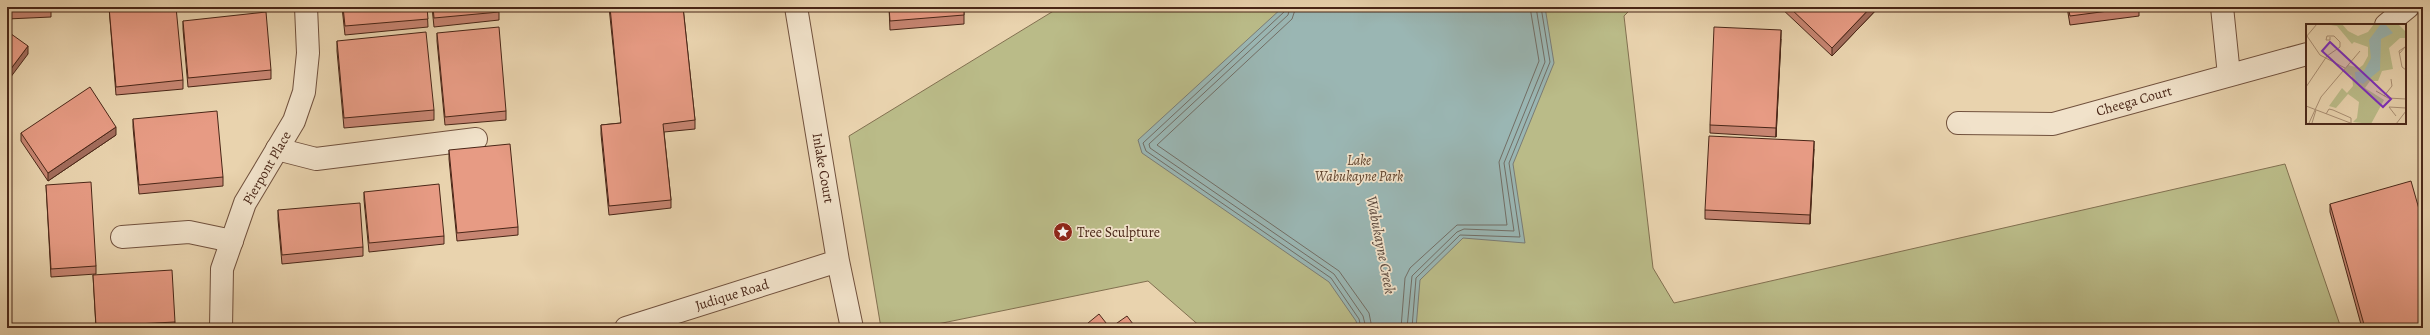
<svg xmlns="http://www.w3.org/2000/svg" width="2430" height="335" viewBox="0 0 2430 335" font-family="Alegreya,serif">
  <rect width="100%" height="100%" fill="#e9d3ae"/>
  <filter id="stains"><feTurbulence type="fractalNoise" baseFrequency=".005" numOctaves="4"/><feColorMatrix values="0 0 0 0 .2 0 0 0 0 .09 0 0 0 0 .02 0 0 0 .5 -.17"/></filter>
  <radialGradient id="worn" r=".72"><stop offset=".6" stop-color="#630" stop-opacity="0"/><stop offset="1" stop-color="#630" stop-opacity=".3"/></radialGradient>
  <path fill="#babb88" stroke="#827050" d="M 1060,7 L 1633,7 L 1624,16 L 1653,268 L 1674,303 L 2285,164 L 2341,328 L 1202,328 L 1148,281 L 918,328 L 881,328 L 849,136 Z"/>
  <path fill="#9ab6b3" stroke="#7a7c75" d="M 1283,7 L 1545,7 L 1554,63 L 1513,164 L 1525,243 L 1463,238 L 1420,280 L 1416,328 L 1358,328 L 1356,321 L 1329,282 L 1142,153 L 1138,140 Z"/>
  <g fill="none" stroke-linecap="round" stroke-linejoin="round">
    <path stroke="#726e65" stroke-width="1" d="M 1285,7 L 1284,12 L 1143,143 L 1146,151 L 1331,278 L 1359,319 L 1361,328
      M 1290,7 L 1288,15 L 1149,144 L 1150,148 L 1334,274 L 1363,316 L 1366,328
      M 1296,7 L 1292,19 L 1157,145 L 1339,271 L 1369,313 L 1372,328
      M 1401,328 L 1405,278 L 1410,268 L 1457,225 L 1507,225 L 1499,162 L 1539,61 L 1530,7
      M 1407,328 L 1412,276 L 1457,232 L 1464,229 L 1514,231 L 1504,163 L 1545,62 L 1536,7
      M 1412,328 L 1416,278 L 1460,235 L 1520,237 L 1509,163 L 1550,62 L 1541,7"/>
    <defs>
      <path id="lane" d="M 277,149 L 316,159 L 476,139
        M 122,237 L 189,232 L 232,241"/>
      <path id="street" d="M 796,7 L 838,261 L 852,328
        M 2222,7 L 2229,75
        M 2386,25 L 2408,7
        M 1958,123 L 2053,124 L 2307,54
        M 221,328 L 222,269 L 245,203 L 294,121 L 304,92 L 308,53 L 306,7
        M 626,328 L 838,261"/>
    </defs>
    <use href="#lane" stroke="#71513d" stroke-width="24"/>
    <use href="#street" stroke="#71513d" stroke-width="24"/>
    <use href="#lane" stroke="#f1e2ca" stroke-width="22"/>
    <use href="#street" stroke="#f1e2ca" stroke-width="22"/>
  </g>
  <path fill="#c78572" stroke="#492617" d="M 7,7 L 51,7 L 51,17 L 7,19 Z
    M 109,7 L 183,80 L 183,89 L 116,95 Z
    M 342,7 L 427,7 L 428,27 L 345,35 Z
    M 432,7 L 499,7 L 499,20 L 434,27 Z
    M 609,7 L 683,7 L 695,120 L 695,129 L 664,132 L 671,200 L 671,208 L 609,215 L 601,134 L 601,125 L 621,123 Z
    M 889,7 L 964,7 L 964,24 L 890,30 Z
    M 1780,7 L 1879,7 L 1832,56 Z
    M 2067,7 L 2139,7 L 2139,16 L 2070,25 Z
    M 183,21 L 271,70 L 271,79 L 188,87 L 183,29 Z
    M 437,33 L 506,111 L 506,120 L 445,125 L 437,41 Z
    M 1781,39 L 1776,137 L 1710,133 L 1710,125 Z
    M 337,41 L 434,110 L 434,120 L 344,128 L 337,51 Z
    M 133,119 L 223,177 L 223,186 L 139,194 L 133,127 Z
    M 21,133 L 116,135 L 48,181 L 21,141 Z
    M 1814,149 L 1810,224 L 1705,219 L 1705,210 Z
    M 449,150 L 518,227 L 518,235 L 457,241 L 449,159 Z
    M 46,185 L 96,266 L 96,274 L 51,277 Z
    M 364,192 L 444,236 L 444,244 L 369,252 L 364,200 Z
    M 2330,204 L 2423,328 L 2362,328 L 2330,212 Z
    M 278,210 L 363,247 L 363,256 L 282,264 L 278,219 Z
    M 93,275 L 175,322 L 175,328 L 96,328 Z"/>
  <path fill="#a26c5c" stroke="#492617" d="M 1871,7 L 1879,7 L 1832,56 L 1832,48 Z
    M 1781,30 L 1781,39 L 1776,137 L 1776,128 Z
    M 28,46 L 28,54 L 7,82 L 7,74 Z
    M 116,127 L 116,135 L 48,181 L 48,173 Z
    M 1814,141 L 1814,149 L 1810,224 L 1810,215 Z"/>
  <path fill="#e79b84" stroke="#492617" d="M 7,7 L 51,7 L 51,8 L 7,11 Z
    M 109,7 L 176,7 L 183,80 L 116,87 Z
    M 343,7 L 427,7 L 428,19 L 345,26 Z
    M 433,7 L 499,7 L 499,12 L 434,18 Z
    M 610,7 L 683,7 L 695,120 L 663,124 L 671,200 L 609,206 L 601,125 L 621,123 Z
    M 889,7 L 964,7 L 964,15 L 890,21 Z
    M 1789,7 L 1871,7 L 1832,48 Z
    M 2068,7 L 2139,7 L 2070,16 Z
    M 266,12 L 271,70 L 188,78 L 183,21 Z
    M 499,27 L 506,111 L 445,117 L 437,33 Z
    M 1714,27 L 1781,30 L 1776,128 L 1710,125 Z
    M 7,31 L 28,46 L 7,74 Z
    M 426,32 L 434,110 L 344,118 L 337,41 Z
    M 90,87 L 116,127 L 48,173 L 21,133 Z
    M 217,111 L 223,177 L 139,185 L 133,119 Z
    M 1709,136 L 1814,141 L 1810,215 L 1705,210 Z
    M 510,144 L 518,227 L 457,233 L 449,150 Z
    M 2411,181 L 2423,223 L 2423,328 L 2365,328 L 2330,204 Z
    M 91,182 L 96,266 L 51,269 L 46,185 Z
    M 439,184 L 444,236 L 369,243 L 364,192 Z
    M 360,203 L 363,247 L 282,255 L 278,210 Z
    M 172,270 L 175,322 L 96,326 L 93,275 Z
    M 7,271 L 11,328 L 7,328 Z
    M 1099,314 L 1110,328 L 1082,328 Z
    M 1127,316 L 1136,328 L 1110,328 Z"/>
  <defs>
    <symbol id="sight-disc" viewBox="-11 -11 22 22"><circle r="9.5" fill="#8f2418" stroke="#f1e2ca"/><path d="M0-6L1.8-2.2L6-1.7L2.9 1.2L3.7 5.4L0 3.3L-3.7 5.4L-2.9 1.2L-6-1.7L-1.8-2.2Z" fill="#fff"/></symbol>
  </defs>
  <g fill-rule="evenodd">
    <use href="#sight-disc" x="1052" y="221" width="22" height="22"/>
  </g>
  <g text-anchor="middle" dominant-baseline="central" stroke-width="3.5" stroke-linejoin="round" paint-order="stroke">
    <g font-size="14" fill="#492617" stroke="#f1e2ca">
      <text transform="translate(2134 101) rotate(-16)">Cheega Court</text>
      <text transform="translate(267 168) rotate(-60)">Pierpont Place</text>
      <text transform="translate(823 168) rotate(80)">Inlake Court</text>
      <text transform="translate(732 295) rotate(-17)">Judique Road</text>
    </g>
    <g font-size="14" font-style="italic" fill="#60442e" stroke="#f1e2ca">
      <text x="1359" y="160">Lake<tspan x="1359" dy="16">Wabukayne Park</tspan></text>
    </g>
    <g font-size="14" fill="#492617" stroke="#f1e2ca" text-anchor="start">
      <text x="1077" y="232">Tree Sculpture</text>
    </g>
    <g font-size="15" font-style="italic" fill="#5d4a3e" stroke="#f1e2ca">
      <text transform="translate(1381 245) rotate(79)">Wabukayne Creek</text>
    </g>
  </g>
  <g transform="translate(2306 24)">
    <rect width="100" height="100" fill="#e9d3ae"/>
    <path d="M 18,0 L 36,0 L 42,7 L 52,12 L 62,8 L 68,0 L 92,0 L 100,8 L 100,14 L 94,14 L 83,24 L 87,45 L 76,47 L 72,57 L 64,57 L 59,64 L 78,76 L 65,100 L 47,98 L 51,94 L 53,78 L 42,70 L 30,84 L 23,82 L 36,64 L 41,69 L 47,62 L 46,52 L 38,47 L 42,41 L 53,44 L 57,41 L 62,32 L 62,23 L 48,18 L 46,20 L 31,2 Z" fill="#babb88"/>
    <path d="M 79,0 L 87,9 L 75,15 L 74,46 L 57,60 L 53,58 L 50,61 L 49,48 L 58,47 L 65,34 L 63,16 L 74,1 Z" fill="#9ab6b3"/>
    <path fill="none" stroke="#a98e72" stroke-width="1" d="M 1,12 L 14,31 L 39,44M 0,13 L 11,0M 94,29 L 99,23 L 93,27 L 96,43 L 100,46M 0,63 L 21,32 L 34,23 L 34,18 L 28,12 L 21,12 L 20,16 L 24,16 L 24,13M 70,67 L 82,74 L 100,75M 78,72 L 86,62 L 85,55M 0,82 L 47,100M 20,90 L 23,85 L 27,86 L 45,94 L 45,99M 90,92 L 83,83 L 100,84M 3,99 L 15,73 L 54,27M 6,99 L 10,86M 90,100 L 100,87"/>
    <path fill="#7b2cbf" fill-opacity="0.15" stroke="#7b2cbf" stroke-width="2" d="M 24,18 L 85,75 L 77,83 L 16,27 Z"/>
    <rect width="100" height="100" fill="none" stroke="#492617" stroke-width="2"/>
  </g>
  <rect width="2430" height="335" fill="none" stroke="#e9d3ae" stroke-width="24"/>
  <rect x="8" y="8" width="2414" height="319" fill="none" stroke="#492617" stroke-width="2"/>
  <rect x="12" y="12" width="2406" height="311" fill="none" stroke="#492617"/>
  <rect width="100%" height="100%" filter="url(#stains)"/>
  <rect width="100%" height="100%" fill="url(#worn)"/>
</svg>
